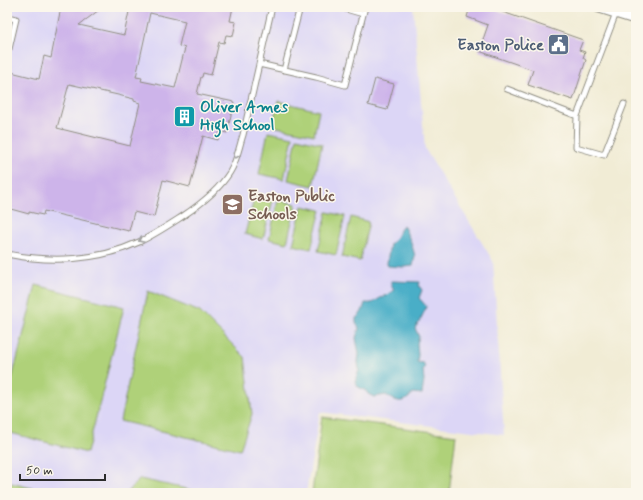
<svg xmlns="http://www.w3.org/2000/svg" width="643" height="500" viewBox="0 0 643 500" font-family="Mynerve,sans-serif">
  <rect width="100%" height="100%" fill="#fbf7ec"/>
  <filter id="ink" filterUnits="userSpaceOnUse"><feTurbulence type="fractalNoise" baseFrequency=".025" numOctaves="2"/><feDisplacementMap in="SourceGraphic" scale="8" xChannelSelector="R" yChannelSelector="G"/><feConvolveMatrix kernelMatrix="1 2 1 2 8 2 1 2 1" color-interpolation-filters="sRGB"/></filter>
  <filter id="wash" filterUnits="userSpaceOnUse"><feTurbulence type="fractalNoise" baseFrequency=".012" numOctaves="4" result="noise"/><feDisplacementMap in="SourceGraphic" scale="16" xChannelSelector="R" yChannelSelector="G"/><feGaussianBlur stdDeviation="0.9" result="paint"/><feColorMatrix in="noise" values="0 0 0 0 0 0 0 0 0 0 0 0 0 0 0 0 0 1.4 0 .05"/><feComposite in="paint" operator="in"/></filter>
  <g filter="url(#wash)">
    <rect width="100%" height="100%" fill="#f1ecd5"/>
    <path fill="#dcd6f6" d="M 7,7 L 413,7 L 425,149 L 493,261 L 504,435 L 320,412 L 306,493 L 7,493 Z"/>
    <path fill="#afd179" stroke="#6d7e52" d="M 278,101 L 319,111 L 314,135 L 272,126 Z
      M 268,132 L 293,137 L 284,179 L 259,174 Z
      M 297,138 L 322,144 L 313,186 L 288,180 Z
      M 255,195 L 273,200 L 263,239 L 245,234 Z
      M 278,200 L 296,204 L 287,243 L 269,239 Z
      M 302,206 L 321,210 L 311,249 L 293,245 Z
      M 327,212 L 345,216 L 336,255 L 318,251 Z
      M 351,217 L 369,222 L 360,261 L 342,257 Z
      M 36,285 L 124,307 L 87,453 L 7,432 L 7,398 Z
      M 148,291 L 200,312 L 245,357 L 252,414 L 240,450 L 120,421 Z
      M 322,417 L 456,435 L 449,493 L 312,493 Z
      M 140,479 L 205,493 L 127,493 Z
      M 7,482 L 52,493 L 7,493 Z"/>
    <path fill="#48aec7" stroke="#3a6c79" d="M 403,225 L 411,242 L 415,256 L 413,266 L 404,267 L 388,266 L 387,263 L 390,244 L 395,239 Z
      M 391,281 L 420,282 L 419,286 L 422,290 L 419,298 L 426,306 C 426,310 418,324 415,328 L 419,337 L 417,343 L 418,355 L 417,362 L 423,363 L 425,366 L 423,369 L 424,381 L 422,394 L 413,393 C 404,405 396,402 386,395 L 374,397 L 368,394 L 366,391 L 357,386 L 355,382 L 359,370 L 358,362 L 359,354 L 356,338 L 359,328 L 356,323 L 356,318 C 362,314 363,309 365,303 C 375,304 374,301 382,297 C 388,294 388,295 394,290 L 391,284 Z"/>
    <g id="blocks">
      <path fill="#cdb4ea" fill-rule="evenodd" d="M 61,7 L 103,7 L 79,25 L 124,35 L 130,7 L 233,7 L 230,21 L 236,22 L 233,36 L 226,35 L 224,43 L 219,42 L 211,75 L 203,73 L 202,77 L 201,77 L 197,94 L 234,102 L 227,133 L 220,131 L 218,140 L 203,136 L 190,187 L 163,180 L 154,217 L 134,212 L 129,231 L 44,211 L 43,215 L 29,212 L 29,214 L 7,208 L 7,71 L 39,79 L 44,56 L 51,58 ZM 150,13 L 185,21 L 179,46 L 185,48 L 175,88 L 141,81 L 142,78 L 136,77 ZM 69,84 L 118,95 L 134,99 L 134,101 L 140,103 L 130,146 L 57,128 Z
        M 470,7 L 498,7 L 497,10 L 583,40 L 579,50 L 585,52 L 583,58 L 586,60 L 573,100 L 528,85 L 533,70 L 479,51 L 488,25 L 467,17 Z
        M 375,79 L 394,84 L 387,110 L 368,105 Z"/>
    </g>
  </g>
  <g filter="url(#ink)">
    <use href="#blocks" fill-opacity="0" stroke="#8e8c80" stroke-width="1"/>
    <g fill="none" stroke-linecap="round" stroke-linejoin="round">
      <defs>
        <path id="service" d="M 339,7 L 363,14
          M 7,17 L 16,19 L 9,49 L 7,49
          M 259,64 L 316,77 L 345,85 L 365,7
          M 284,70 L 300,7
          M 507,89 L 577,116 L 616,13
          M 577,116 L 576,147 L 604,155 L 624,104
          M 7,254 C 51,263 98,261 139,242 C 154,235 169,225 183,216 C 201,204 219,190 230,172 C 237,161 239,147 243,135 L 272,7"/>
        <path id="minor" d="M 598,7 L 636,19"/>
      </defs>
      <use href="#service" stroke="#8e8c80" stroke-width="7"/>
      <use href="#minor" stroke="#8e8c80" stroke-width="12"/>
      <use href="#service" stroke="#fff" stroke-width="5"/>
      <use href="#minor" stroke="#fff" stroke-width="10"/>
    </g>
    <defs><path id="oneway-chevron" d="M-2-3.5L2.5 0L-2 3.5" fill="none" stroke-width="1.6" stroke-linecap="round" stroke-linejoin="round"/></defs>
    <g stroke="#a0a0a0">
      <use href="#oneway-chevron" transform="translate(236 156) rotate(109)"/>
      <use href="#oneway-chevron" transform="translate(141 240) rotate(154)"/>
    </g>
  </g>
  <defs>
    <symbol id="civic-square" viewBox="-11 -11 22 22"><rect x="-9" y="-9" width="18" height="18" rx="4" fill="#5c6f8a" stroke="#fbf7ec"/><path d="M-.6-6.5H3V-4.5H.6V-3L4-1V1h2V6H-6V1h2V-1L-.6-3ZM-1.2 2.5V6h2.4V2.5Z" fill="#fff"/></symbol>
    <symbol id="building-square" viewBox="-11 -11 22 22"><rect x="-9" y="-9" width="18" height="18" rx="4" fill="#0f9aa8" stroke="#fbf7ec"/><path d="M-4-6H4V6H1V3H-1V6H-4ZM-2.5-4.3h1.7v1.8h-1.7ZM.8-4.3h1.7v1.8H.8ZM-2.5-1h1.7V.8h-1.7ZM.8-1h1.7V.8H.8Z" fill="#fff"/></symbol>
    <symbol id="school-square" viewBox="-11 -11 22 22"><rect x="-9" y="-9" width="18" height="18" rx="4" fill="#8d6e63" stroke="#fbf7ec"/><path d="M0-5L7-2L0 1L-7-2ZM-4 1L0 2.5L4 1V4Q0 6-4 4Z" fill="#fff"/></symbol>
  </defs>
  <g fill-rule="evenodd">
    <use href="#civic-square" x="546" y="32" width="25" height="25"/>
    <use href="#building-square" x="172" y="104" width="25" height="25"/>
    <use href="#school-square" x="220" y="192" width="25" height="25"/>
  </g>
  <g text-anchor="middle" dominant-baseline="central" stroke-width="3" stroke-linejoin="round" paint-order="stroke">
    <g font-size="16" font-weight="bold" fill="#4e5e75" stroke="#fbf7ec" text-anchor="end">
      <text x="544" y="45">Easton Police</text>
    </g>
    <g font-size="16" font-weight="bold" fill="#0d838f" stroke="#fbf7ec" text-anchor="start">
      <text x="200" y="107">Oliver Ames<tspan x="200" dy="18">High School</tspan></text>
    </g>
    <g font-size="16" font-weight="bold" fill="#785e54" stroke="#fbf7ec" text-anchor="start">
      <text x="248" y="196">Easton Public<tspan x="248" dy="18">Schools</tspan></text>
    </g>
  </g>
  <rect width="643" height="500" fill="none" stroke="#fbf7ec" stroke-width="24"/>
  <path d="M20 474v6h85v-6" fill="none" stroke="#2b2b2b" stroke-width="2"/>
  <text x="26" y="474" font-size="12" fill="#2b2b2b" stroke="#fbf7ec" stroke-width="3" paint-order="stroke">50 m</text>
</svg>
